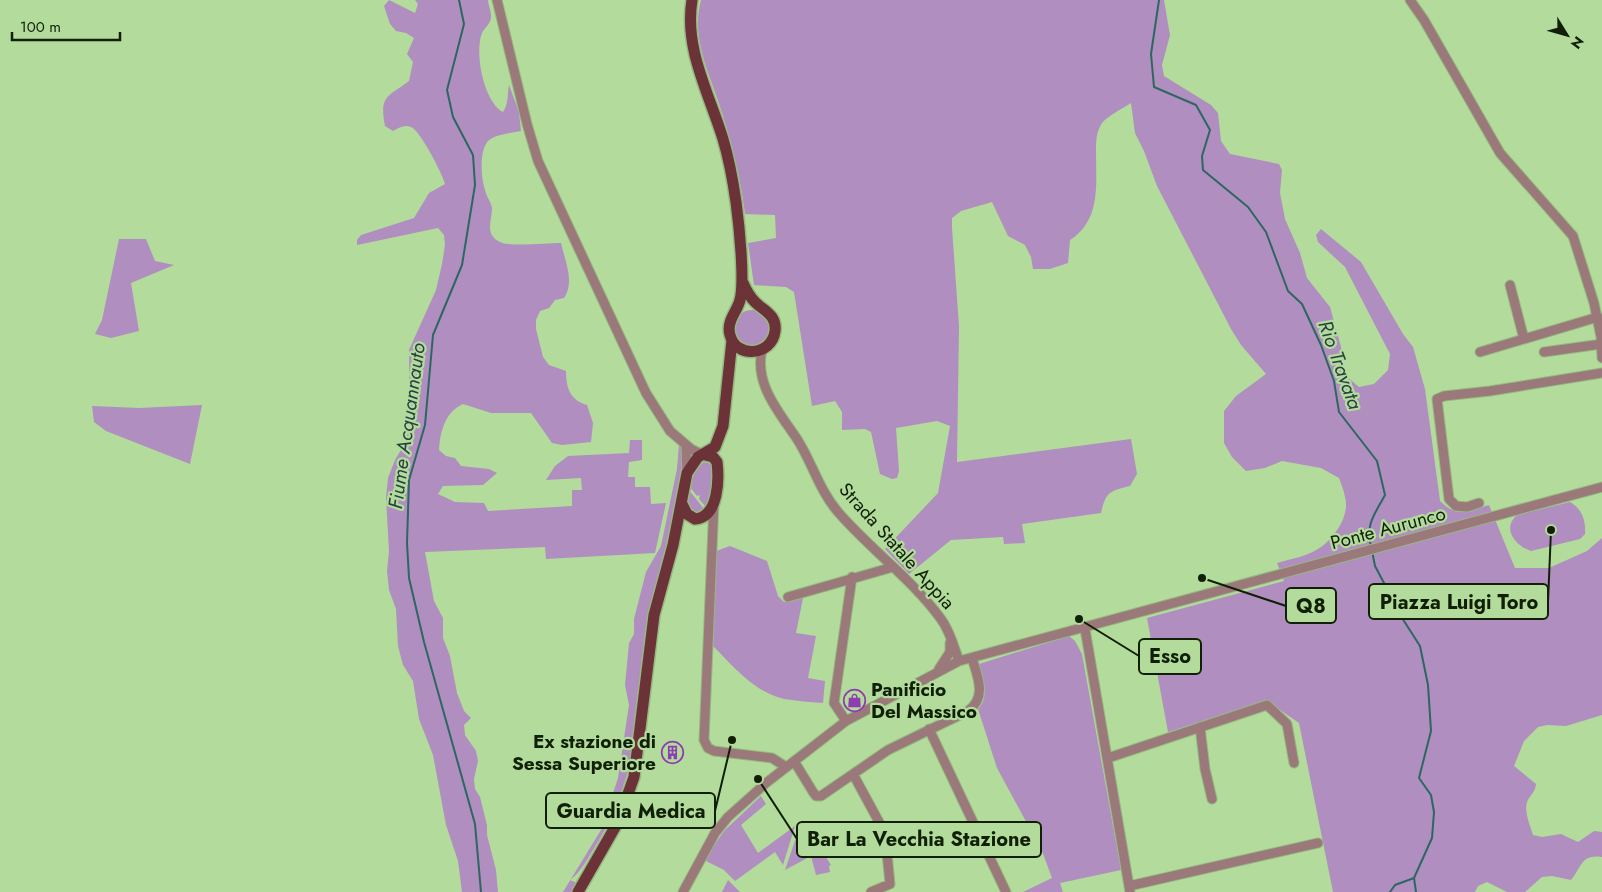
<svg xmlns="http://www.w3.org/2000/svg" width="1602" height="892" viewBox="0 0 1602 892" font-family="Jost,sans-serif">
  <rect width="100%" height="100%" fill="#b2db9c"/>
  <path fill="#b08ec0" d="M 389,0 L 415,13 L 418,4 L 415,0 L 488,0 C 488,5 491,10 491,15 C 492,23 485,27 482,33 C 474,53 484,102 503,112 C 509,103 507,95 509,85 L 519,112 L 521,131 C 512,133 495,134 488,141 C 479,151 481,178 485,190 C 486,196 491,202 492,208 C 492,221 484,234 500,242 C 508,247 549,243 561,243 C 565,261 575,282 564,298 L 555,300 L 549,308 L 540,311 L 536,320 L 536,329 L 543,357 L 549,365 L 566,371 C 566,388 570,400 587,405 L 593,423 L 591,442 L 562,445 L 552,443 L 531,413 L 491,413 L 463,404 C 445,412 440,432 439,450 L 446,456 L 455,458 L 461,466 L 489,469 L 497,473 L 483,485 L 443,486 L 438,494 L 455,502 L 484,503 L 488,511 L 572,506 L 572,490 L 582,490 L 581,478 L 546,480 L 555,466 L 568,456 L 629,453 L 630,440 L 642,440 L 642,460 L 629,462 L 628,477 L 635,477 L 635,487 L 650,487 L 651,504 L 666,503 L 655,553 L 546,559 L 545,547 L 425,552 L 434,601 L 443,618 L 443,638 L 450,656 L 457,693 L 464,711 L 471,718 L 464,725 L 465,735 L 476,751 L 478,761 L 474,779 L 475,789 L 480,797 L 487,825 L 487,835 L 496,870 L 498,892 L 462,892 L 458,861 L 446,825 L 433,755 L 419,719 L 413,681 L 403,665 L 398,646 L 396,609 L 389,590 L 387,571 L 389,551 L 386,498 L 388,478 L 395,460 L 405,443 L 410,425 L 409,350 L 436,290 L 442,264 L 445,245 L 444,235 L 438,228 L 357,245 L 357,240 L 361,235 L 414,218 L 429,193 L 445,184 C 443,175 420,130 411,127 C 405,124 398,128 393,131 L 385,126 C 379,95 388,97 409,81 L 413,62 L 407,54 L 414,38 L 406,33 L 396,31 L 390,24 L 384,6 Z
    M 701,0 L 1164,0 L 1170,35 L 1162,65 L 1164,76 L 1211,105 L 1218,113 L 1221,141 L 1230,154 L 1279,164 L 1282,170 L 1280,193 L 1285,219 L 1300,253 L 1307,278 L 1330,307 L 1341,347 L 1345,375 L 1359,387 L 1374,384 L 1388,370 L 1390,354 L 1345,267 L 1318,242 L 1316,235 L 1321,229 L 1361,262 L 1403,334 L 1413,347 L 1425,389 L 1440,501 C 1458,519 1468,511 1489,505 L 1515,568 L 1549,568 L 1587,551 L 1602,538 L 1602,715 L 1566,726 L 1547,725 L 1538,727 L 1524,741 L 1514,766 L 1536,784 C 1535,793 1530,795 1527,802 C 1524,812 1530,825 1533,835 L 1542,837 L 1561,834 L 1578,842 L 1594,831 L 1602,832 L 1602,857 C 1581,854 1582,867 1571,880 L 1552,876 L 1542,877 L 1525,892 L 1507,892 L 1487,882 L 1478,886 L 1475,892 L 1333,892 L 1299,723 L 1267,701 L 1168,732 L 1147,618 L 1284,581 L 1277,563 C 1291,559 1309,556 1321,547 C 1336,536 1350,515 1345,497 C 1344,490 1341,484 1339,478 L 1321,468 L 1282,461 L 1265,468 L 1246,471 L 1232,457 L 1224,443 L 1224,411 L 1236,396 L 1266,374 L 1241,345 L 1231,329 L 1157,186 L 1144,151 L 1135,133 L 1131,103 C 1122,109 1109,115 1102,123 C 1096,132 1096,142 1096,153 C 1096,185 1101,220 1070,240 L 1068,263 L 1050,269 L 1033,269 L 1031,257 L 1025,245 L 1008,236 L 992,202 L 961,211 L 952,218 L 952,228 L 959,326 L 957,462 L 1131,439 L 1137,474 L 1130,486 C 1109,491 1106,492 1101,513 L 1022,524 L 1025,543 L 1004,544 L 1003,537 L 951,540 L 909,574 L 885,549 L 938,493 L 950,426 L 937,421 L 896,428 L 899,471 L 897,478 L 892,479 L 880,474 L 871,432 L 865,429 L 842,430 L 842,412 L 835,401 L 812,406 L 794,292 L 786,287 L 754,285 L 748,243 L 776,238 L 775,215 L 745,214 C 741,181 733,148 723,116 C 712,78 690,41 701,0 Z
    M 119,239 L 146,239 L 155,261 L 174,265 L 131,283 L 139,331 L 111,338 L 95,334 L 102,320 Z
    M734 328a18 18 0 1 1 36 0a18 18 0 1 1-36 0Z
    M 202,405 L 190,464 L 106,431 L 94,422 L 92,406 L 139,408 Z
    M 679,444 C 697,460 653,600 647,628 C 640,663 641,698 636,733 C 630,773 615,816 593,850 C 587,860 580,873 570,880 L 577,883 L 571,892 L 563,892 L 601,830 L 618,778 L 629,705 L 625,685 L 629,643 L 634,634 L 634,619 L 646,572 L 661,546 L 677,469 Z
    M 704,462 L 711,464 C 717,477 712,495 706,507 L 699,499 L 700,495 L 697,496 L 689,486 L 694,471 Z
    M 689,490 L 704,509 L 700,514 L 692,513 L 688,502 Z
    M 1570,502 C 1582,509 1586,520 1585,534 L 1580,539 L 1531,551 C 1516,546 1501,529 1517,515 Z
    M 730,546 L 767,561 L 778,596 L 784,602 L 803,598 L 796,633 L 816,636 L 808,678 L 825,681 L 823,703 C 810,702 797,701 784,699 C 754,692 734,667 713,646 L 716,551 Z
    M 1069,636 L 1075,641 L 1082,654 L 1121,870 L 1060,883 L 1063,892 L 1023,892 L 1052,878 L 1042,851 L 997,768 L 978,709 C 990,697 983,678 979,664 Z
    M 761,796 L 766,804 L 741,825 L 758,853 L 795,826 L 783,865 L 775,852 L 735,881 L 724,870 L 704,860 L 724,831 Z
    M 802,820 L 831,865 L 829,866 L 830,872 L 816,875 L 811,856 L 785,870 Z
    M 728,880 L 740,892 L 722,892 Z"/>
  <g fill="none" stroke-linecap="round" stroke-linejoin="round">
    <path stroke="#2c6760" stroke-width="2" d="M 459,0 L 464,24 L 447,90 L 453,117 L 473,155 L 475,185 L 462,265 L 433,335 L 425,425 L 409,480 L 407,543 L 409,578 L 424,642 L 475,824 L 481,892
      M 1159,0 L 1151,54 L 1154,87 L 1196,105 L 1210,130 L 1202,156 L 1203,170 L 1248,207 L 1266,232 L 1288,291 L 1302,304 L 1321,345 L 1334,381 L 1339,412 L 1377,461 L 1385,495 C 1375,514 1365,524 1371,547
      M 1372,551 L 1375,566 L 1404,621 L 1420,646 L 1428,685 L 1431,731 L 1419,778 L 1431,795 L 1434,812 L 1432,838 L 1414,878 L 1416,892
      M 1390,892 L 1395,885 L 1414,878"/>
    <defs>
      <path id="minor" d="M 497,0 L 527,124 L 538,161 L 646,393 L 670,431 L 691,449 L 703,455
        M 1410,0 L 1424,20 L 1500,153 L 1573,236 L 1594,303 L 1601,337 L 1602,358
        M 1510,285 L 1524,339
        M 762,350 C 754,384 779,412 797,439 C 812,462 819,490 838,512 C 870,549 912,579 941,619 C 950,631 954,647 959,661
        M 1480,352 L 1598,317
        M 1544,352 L 1602,344
        M 686,445 L 687,472
        M 714,502 L 704,740 L 708,748 L 714,751 L 772,758 L 786,767
        M 1479,503 L 1467,507 L 1456,506 L 1449,499 L 1437,399 L 1444,396 L 1490,391 L 1602,373
        M 788,597 L 893,567
        M 1085,629 L 1130,892
        M 939,669 L 950,652 L 950,643
        M 846,721 L 834,703 L 852,577
        M 1200,727 L 1205,769 L 1212,799
        M 929,729 L 1006,892
        M 1108,758 L 1267,705 L 1287,724 L 1294,763
        M 794,761 L 813,792 L 816,796 L 821,796 L 888,750 L 968,711 C 987,697 978,678 972,658
        M 853,774 L 885,833 L 890,884 L 871,892
        M 1129,886 L 1318,843
        M 683,892 L 715,833 L 728,817 L 766,783 L 846,721 L 959,661 L 1602,487"/>
      <path id="major" d="M 692,0 C 684,49 709,93 723,139 C 729,159 733,181 736,202 C 739,224 745,281 740,300 C 737,312 726,321 730,335 C 736,359 772,356 775,331 C 777,315 764,311 755,302 C 749,296 746,290 743,283
        M 682,504 L 687,514 L 695,519 C 719,517 719,479 717,462 L 713,457 L 705,455
        M 578,892 L 618,822 L 634,777 L 654,615 L 673,545 L 687,473 L 698,457 L 715,447 L 723,426 L 732,340"/>
    </defs>
    <use href="#minor" stroke="#95b981" stroke-width="11"/>
    <use href="#major" stroke="#95b981" stroke-width="14"/>
    <use href="#minor" stroke="#9b787a" stroke-width="9"/>
    <use href="#major" stroke="#6b3238" stroke-width="11"/>
  </g>
  <defs>
    <symbol id="shop-ring" viewBox="-11 -11 22 22"><circle r="9.5" fill="#b2db9c" stroke="#8e3eae" stroke-width="1.5"/><path d="M-5-2.5h2.3a2.7 3.5 0 0 1 5.4 0H5L5.5 6h-11ZM-1.5-2.5h3a1.5 2.3 0 0 0-3 0Z" fill="#8e3eae"/></symbol>
    <symbol id="building-ring" viewBox="-11 -11 22 22"><circle r="9.5" fill="#b2db9c" stroke="#8e3eae" stroke-width="1.5"/><path d="M-4-6H4V6H1V3H-1V6H-4ZM-2.5-4.3h1.7v1.8h-1.7ZM.8-4.3h1.7v1.8H.8ZM-2.5-1h1.7V.8h-1.7ZM.8-1h1.7V.8H.8Z" fill="#8e3eae"/></symbol>
  </defs>
  <g fill-rule="evenodd">
    <use href="#shop-ring" x="842" y="688" width="25" height="25"/>
    <use href="#building-ring" x="660" y="740" width="25" height="25"/>
  </g>
  <g text-anchor="middle" dominant-baseline="central" stroke-width="4.5" stroke-linejoin="round" paint-order="stroke">
    <g font-size="19" fill="#101f06" stroke="#b2db9c">
      <text transform="translate(1388 528) rotate(-15)">Ponte Aurunco</text>
      <text transform="translate(897 546) rotate(48)">Strada Statale Appia</text>
    </g>
    <g font-size="19" font-weight="bold" fill="#101f06" stroke="#b2db9c" text-anchor="start">
      <text x="871" y="689">Panificio<tspan x="871" dy="22">Del Massico</tspan></text>
      <text x="656" y="741" text-anchor="end">Ex stazione di<tspan x="656" dy="22">Sessa Superiore</tspan></text>
    </g>
    <g font-size="20" font-style="italic" fill="#274141" stroke="#b2db9c">
      <text transform="translate(1340 365) rotate(70)">Rio Travata</text>
      <text transform="translate(407 426) rotate(-82)">Fiume Acquannauto</text>
    </g>
  </g>
  <path fill="none" stroke="#101f06" stroke-width="2" d="M1551 530L1548 602M1202 578L1286 606M1079 619L1139 656M732 740L715 811M758 779L797 839"/>
  <g fill="#101f06" stroke="#b2db9c" stroke-width="2">
    <circle cx="1551" cy="530" r="5"/>
    <circle cx="1202" cy="578" r="5"/>
    <circle cx="1079" cy="619" r="5"/>
    <circle cx="732" cy="740" r="5"/>
    <circle cx="758" cy="779" r="5"/>
  </g>
  <g fill="#b2db9c" stroke="#101f06" stroke-width="2">
    <rect x="1369" y="584" width="179" height="35" rx="5"/>
    <rect x="1286" y="588" width="50" height="35" rx="5"/>
    <rect x="1139" y="639" width="62" height="35" rx="5"/>
    <rect x="546" y="793" width="169" height="35" rx="5"/>
    <rect x="797" y="822" width="244" height="35" rx="5"/>
  </g>
  <g font-size="20" text-anchor="middle" font-weight="bold" fill="#101f06">
    <text x="1459" y="609">Piazza Luigi Toro</text>
    <text x="1311" y="613">Q8</text>
    <text x="1170" y="663">Esso</text>
    <text x="631" y="818">Guardia Medica</text>
    <text x="919" y="846">Bar La Vecchia Stazione</text>
  </g>
  <g transform="translate(1567 35) rotate(127)" stroke="#b2db9c" stroke-width="4" paint-order="stroke">
  <path d="M0-4L9 19L0 12L-9 19Z" fill="#101f06"/>
  <text y="-8" font-size="14" font-weight="bold" text-anchor="middle" fill="#101f06">N</text>
  </g>
  <path d="M12 32v8h108v-8" fill="none" stroke="#101f06" stroke-width="2.5"/>
  <text x="20" y="32" font-size="15" fill="#101f06" stroke="#b2db9c" stroke-width="4" paint-order="stroke">100 m</text>
</svg>
